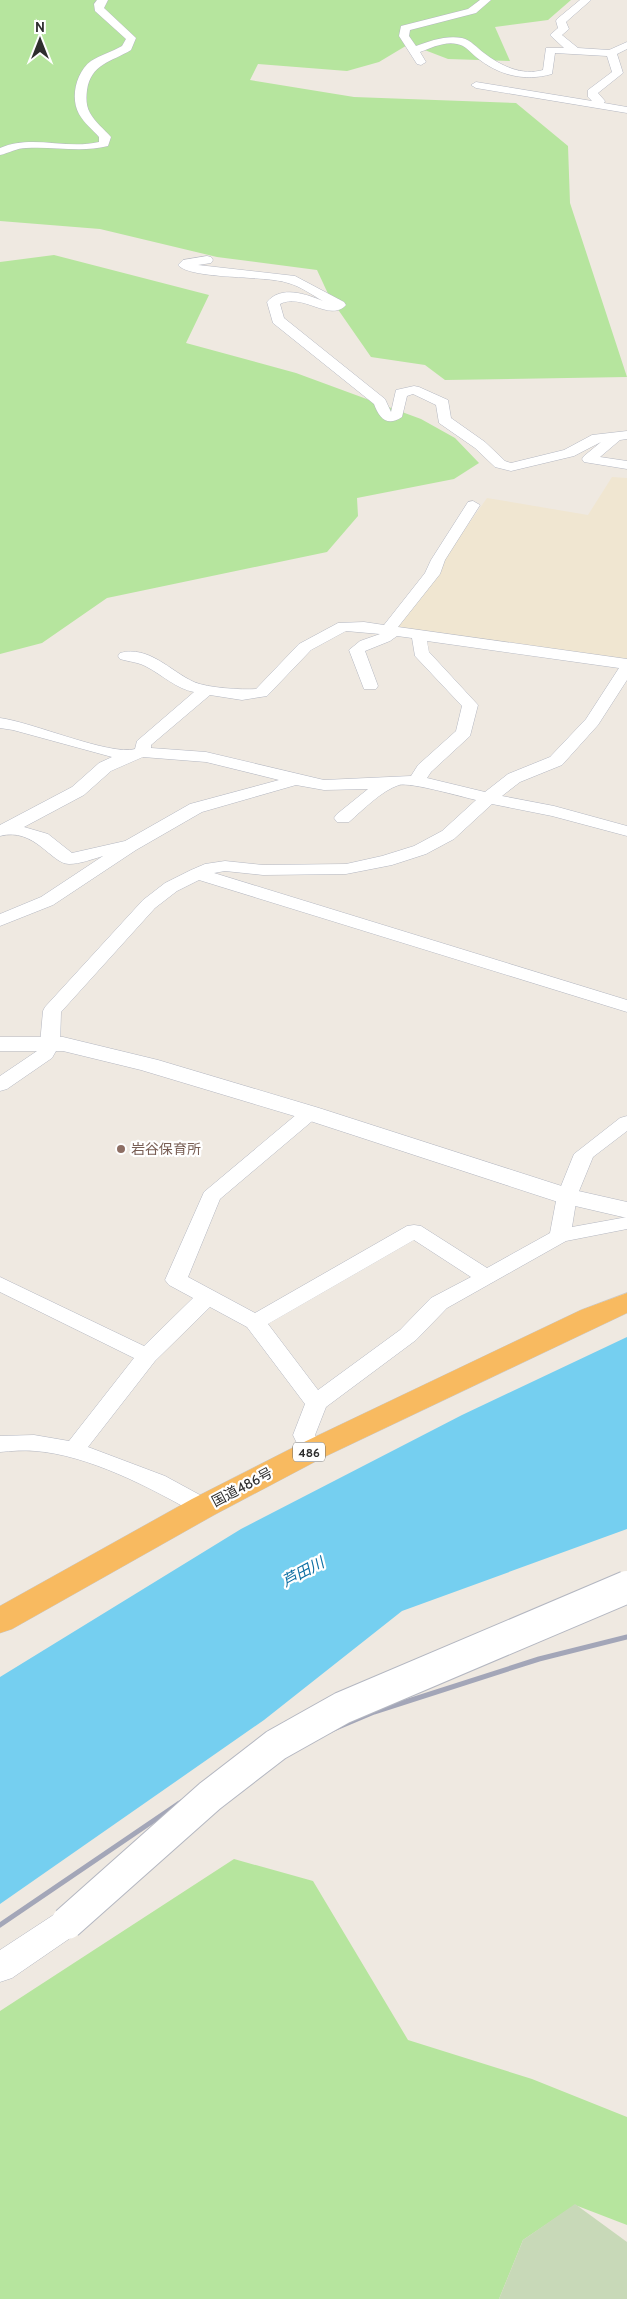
<svg xmlns="http://www.w3.org/2000/svg" width="627" height="2299" viewBox="0 0 627 2299" font-family="Cabin,'Noto Sans JP',sans-serif">
  <rect width="100%" height="100%" fill="#efe9e1"/>
  <path fill="#f0e6d1" d="M 612,477 L 627,478 L 627,664 L 392,632 L 487,498 L 588,515 Z"/>
  <path fill="#b6e59e" d="M 0,0 L 571,0 L 548,20 L 495,27 L 510,61 L 448,59 L 409,44 L 379,62 L 347,71 L 258,64 L 250,80 L 354,97 L 516,103 L 568,146 L 570,203 L 627,377 L 445,380 L 425,365 L 371,357 L 330,298 L 317,270 L 217,257 L 100,229 L 0,221 Z
    M 54,255 L 209,295 L 186,343 L 296,373 L 421,419 L 455,438 L 479,463 L 454,479 L 357,498 L 358,516 L 327,552 L 107,598 L 42,643 L 0,654 L 0,262 Z
    M 234,1859 L 313,1881 L 408,2040 L 532,2079 L 627,2117 L 627,2225 L 575,2205 L 523,2240 L 499,2299 L 0,2299 L 0,2011 Z"/>
  <path fill="#c8d9b8" d="M 575,2204 L 627,2242 L 627,2299 L 499,2299 L 523,2240 Z"/>
  <path fill="#75cff0" d="M 627,1337 L 627,1529 L 402,1611 L 264,1720 L 0,1904 L 0,1677 L 241,1529 L 462,1415 Z"/>
  <g fill="none" stroke-linecap="round" stroke-linejoin="round">
    <defs>
      <path id="minor" d="M 97,0 L 108,0 L 104,8 L 136,38 L 131,50 C 111,62 91,64 87,90 C 86,98 86,106 90,113 C 95,122 104,129 111,137 L 108,146 C 80,153 54,146 26,148 C 17,148 9,153 0,155 L 0,148 C 32,134 66,150 99,142 L 99,137 C 93,130 84,123 79,114 C 70,98 76,72 91,61 C 100,55 112,52 122,46 L 126,39 L 95,11 L 94,4 Z
        M 480,0 L 491,0 L 476,13 L 410,30 L 409,36 L 416,46 C 430,41 446,35 462,38 C 471,40 477,48 484,53 C 501,66 522,76 543,70 L 546,48 L 564,48 L 550,35 L 558,28 L 556,21 L 557,19 L 580,0 L 591,0 L 566,22 L 569,29 L 562,35 L 578,48 L 609,50 L 627,42 L 627,49 L 617,54 L 623,73 L 598,93 L 605,101 L 604,103 L 627,107 L 627,113 L 476,88 L 471,85 L 476,82 L 592,101 L 588,97 L 588,90 L 612,72 L 607,56 L 555,53 L 552,74 C 524,82 498,75 476,57 C 470,52 465,45 457,44 C 445,41 431,48 420,52 L 426,62 L 421,65 L 417,64 L 399,36 L 401,26 L 468,9 Z
        M 207,256 L 211,257 L 213,260 L 211,263 L 198,265 L 295,276 L 344,302 L 346,305 C 330,323 302,292 280,304 L 284,318 L 385,399 L 391,412 L 396,390 L 414,386 L 419,387 L 448,400 L 451,418 L 485,442 L 505,461 L 511,463 L 564,450 L 592,435 L 627,431 L 627,439 L 620,440 L 600,457 L 627,461 L 627,469 L 584,462 L 582,459 L 584,456 L 601,442 L 574,456 L 511,471 L 495,467 L 475,448 L 439,423 L 436,405 L 413,394 L 407,396 L 402,417 C 387,427 379,418 374,404 L 273,323 L 267,302 C 281,285 306,294 323,301 C 312,295 300,286 288,283 C 266,275 191,280 178,265 L 183,260 Z
        M 473,501 L 480,505 L 445,560 L 440,574 L 398,627 L 627,659 L 627,680 L 598,725 L 562,765 L 520,782 L 502,796 L 554,806 L 627,826 L 627,836 L 552,816 L 492,804 L 454,839 L 426,854 L 392,865 L 346,874 L 263,875 L 225,871 L 214,873 L 627,1000 L 627,1012 L 199,880 L 177,891 L 155,908 L 61,1012 L 60,1044 L 52,1058 L 7,1089 L 0,1091 L 0,1076 L 37,1051 L 40,1044 L 43,1011 L 45,1007 L 143,900 L 165,883 L 191,870 L 205,864 L 225,861 L 263,865 L 346,864 L 382,856 L 414,846 L 442,831 L 476,800 C 462,797 411,782 399,785 C 381,791 364,809 349,822 L 337,822 L 334,818 L 337,814 L 368,789 L 324,790 L 296,785 L 202,812 L 136,850 L 53,905 L 0,926 L 0,914 L 41,897 L 103,856 C 93,859 80,864 69,864 C 51,864 35,827 0,836 L 0,825 L 72,787 L 99,763 L 112,757 L 13,730 L 0,728 L 0,718 C 32,722 110,756 135,749 L 137,741 L 194,692 C 177,689 162,675 147,667 C 138,662 130,662 120,659 L 118,656 L 120,653 C 149,645 170,671 194,682 C 208,688 242,690 256,689 L 299,644 L 338,623 L 364,622 L 384,625 L 425,573 L 431,560 L 468,502 ZM 346,631 L 380,634 L 360,641 L 349,650 L 364,689 L 376,689 L 378,686 L 365,651 L 390,641 L 397,636 L 412,638 L 415,656 L 462,706 L 456,731 L 418,765 L 411,776 L 324,780 L 206,752 L 151,748 L 151,745 L 210,695 L 242,700 L 267,696 L 311,650 ZM 427,641 L 619,668 L 586,719 L 550,757 L 508,774 L 485,792 L 427,778 L 431,772 L 470,736 L 478,705 L 429,652 ZM 143,757 L 206,762 L 279,780 L 190,804 L 125,841 L 72,853 L 48,834 L 24,827 L 84,795 L 111,771 Z
        M 310,1107 L 317,1109 L 320,1113 L 317,1117 L 220,1199 L 188,1277 L 255,1313 L 407,1226 L 414,1225 L 421,1226 L 487,1268 L 550,1233 L 557,1196 L 574,1154 L 620,1118 L 627,1116 L 627,1131 L 593,1157 L 577,1196 L 572,1227 L 627,1217 L 627,1229 L 566,1241 L 447,1308 L 416,1340 L 326,1407 L 315,1435 L 322,1451 L 319,1456 L 311,1459 L 303,1456 L 293,1435 L 305,1404 L 247,1327 L 210,1307 L 155,1361 L 88,1447 L 165,1476 L 211,1501 L 215,1507 L 211,1513 L 203,1515 L 195,1513 C 149,1487 88,1455 35,1451 C 23,1450 11,1451 0,1452 L 0,1436 L 34,1435 L 69,1441 L 134,1358 L 0,1292 L 0,1277 L 144,1346 L 193,1298 L 169,1285 L 165,1280 L 204,1192 L 303,1109 ZM 414,1240 L 471,1277 L 431,1298 L 400,1330 L 318,1390 L 268,1324 Z"/>
      <path id="tertiary" d="M 0,1037 L 63,1037 L 158,1060 L 319,1108 L 574,1190 L 627,1202 L 627,1218 L 558,1202 L 301,1118 L 141,1070 L 63,1051 L 0,1051 Z
        M 67,1910 L 79,1914 L 84,1923 L 79,1932 L 12,1978 L 0,1982 L 0,1950 L 55,1914 Z"/>
      <path id="trunk" d="M 627,1293 L 627,1313 L 322,1458 L 214,1515 L 12,1629 L 0,1633 L 0,1606 L 192,1499 L 300,1444 L 581,1310 Z"/>
    </defs>
    <use href="#minor" stroke="#b4b7c1" stroke-width="1"/>
    <use href="#tertiary" stroke="#b4b7c1" stroke-width="1"/>
    <use href="#trunk" stroke="#c9c9c9" stroke-width="1"/>
    <use href="#minor" fill="#fff" fill-rule="evenodd"/>
    <use href="#tertiary" fill="#fff" fill-rule="evenodd"/>
    <use href="#trunk" fill="#f8ba60" fill-rule="evenodd"/>
    <path stroke="#a3a6b8" stroke-width="5" d="M 0,1925 L 178,1804 L 248,1765 L 374,1712 L 539,1659 L 627,1637"/>
    <defs>
      <path id="tertiary-bridge" d="M 67,1923 L 210,1796 L 276,1745 L 342,1708 L 627,1587"/>
    </defs>
    <use href="#tertiary-bridge" stroke="#b4b7c1" stroke-width="34" stroke-linecap="butt"/>
    <use href="#tertiary-bridge" stroke="#fff" stroke-width="32"/>
  </g>
  <circle fill="#8d6e63" stroke="#fff" stroke-width="2" cx="121" cy="1149" r="5"/>
  <g text-anchor="middle" dominant-baseline="central" stroke-width="4.5" stroke-linejoin="round" paint-order="stroke">
    <rect fill="#fff" stroke="#6d6d6d" stroke-width="1" x="293" y="1442.5" width="32" height="19" rx="4"/>
    <g font-size="12" font-weight="bold" fill="#2e2e2e">
      <text x="309" y="1452">486</text>
    </g>
    <g font-size="14" fill="#785e54" stroke="#fff" text-anchor="start">
      <text x="131" y="1149">岩谷保育所</text>
    </g>
    <g font-size="14" fill="#2e2e2e" stroke="#fff">
      <text transform="translate(242 1487) rotate(-28)">国道486号</text>
    </g>
    <g font-size="15" font-style="italic" fill="#0d6fa3" stroke="#fff">
      <text transform="translate(303 1572) rotate(-28)">芦田川</text>
    </g>
  </g>
  <g transform="translate(40 40)" stroke="#ffffff" stroke-width="4" paint-order="stroke">
  <path d="M0-4L9 19L0 12L-9 19Z" fill="#2e2e2e"/>
  <text y="-8" font-size="14" font-weight="bold" text-anchor="middle" fill="#2e2e2e">N</text>
  </g>
</svg>
